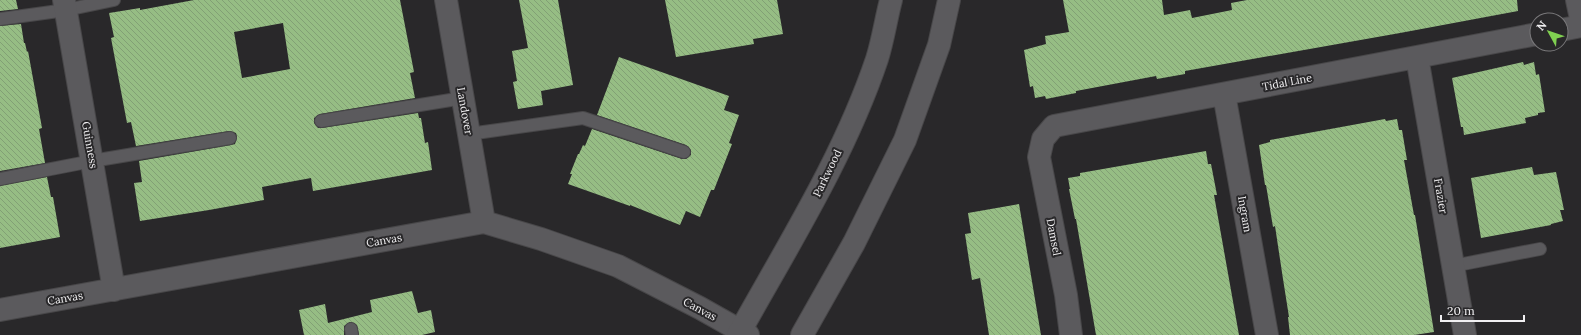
<svg xmlns="http://www.w3.org/2000/svg" width="1581" height="335" viewBox="0 0 1581 335" font-family="Lora,serif">
  <defs>
    <pattern id="building-back-hatch" width="6" height="6" patternUnits="userSpaceOnUse"><rect width="6" height="6" fill="#96bd84"/><path d="M-1 5l2 2M0 0l6 6M5-1l2 2" fill="none" stroke="#82a075"/></pattern>
  </defs>
  <rect width="100%" height="100%" fill="#29282a"/>
  <path fill="url(#building-back-hatch)" fill-rule="evenodd" d="M 0,0 L 16,0 L 18,9 L 0,11 Z
    M 194,0 L 400,0 L 414,72 L 410,73 L 415,98 L 320,114 L 314,118 L 314,123 L 318,128 L 322,128 L 418,113 L 419,118 L 421,118 L 425,143 L 428,142 L 432,170 L 313,191 L 311,178 L 262,187 L 264,200 L 209,210 L 140,221 L 134,183 L 142,182 L 139,161 L 231,145 L 235,144 L 237,137 L 236,133 L 229,131 L 136,146 L 131,122 L 127,123 L 111,38 L 114,37 L 109,13 L 140,8 L 140,10 ZM 283,23 L 290,69 L 242,78 L 234,32 Z
    M 519,0 L 558,0 L 573,85 L 541,91 L 543,105 L 518,109 L 513,82 L 517,81 L 512,51 L 528,48 Z
    M 665,0 L 777,0 L 783,34 L 753,39 L 754,44 L 676,57 Z
    M 1063,0 L 1162,0 L 1164,15 L 1190,10 L 1192,18 L 1232,10 L 1231,3 L 1247,0 L 1517,0 L 1518,11 L 1400,33 L 1185,71 L 1185,74 L 1157,79 L 1156,76 L 1076,91 L 1076,93 L 1046,99 L 1045,96 L 1035,98 L 1033,86 L 1030,87 L 1024,50 L 1046,44 L 1045,36 L 1069,32 Z
    M 21,24 L 24,43 L 25,43 L 27,52 L 28,51 L 42,128 L 39,129 L 45,163 L 0,171 L 0,26 Z
    M 619,57 L 729,96 L 724,110 L 739,115 L 729,143 L 732,144 L 714,190 L 711,190 L 700,217 L 686,211 L 680,225 L 630,205 L 630,206 L 568,184 L 572,174 L 570,174 L 578,154 L 579,154 L 583,145 L 585,146 L 592,129 L 682,159 L 686,159 L 691,155 L 691,150 L 686,145 L 597,115 Z
    M 1523,62 L 1524,65 L 1534,62 L 1536,75 L 1539,74 L 1545,112 L 1538,113 L 1538,115 L 1525,118 L 1526,123 L 1464,135 L 1463,127 L 1461,127 L 1452,78 Z
    M 1385,119 L 1386,121 L 1397,119 L 1399,130 L 1402,130 L 1407,160 L 1404,160 L 1414,215 L 1415,215 L 1434,332 L 1414,335 L 1290,335 L 1288,317 L 1289,317 L 1283,279 L 1275,226 L 1273,227 L 1266,185 L 1265,185 L 1259,145 L 1270,142 L 1270,140 Z
    M 1206,151 L 1208,164 L 1211,164 L 1217,195 L 1214,195 L 1239,335 L 1096,335 L 1076,219 L 1075,219 L 1069,189 L 1070,189 L 1068,178 L 1080,176 L 1080,173 Z
    M 1532,167 L 1534,175 L 1556,172 L 1564,210 L 1560,210 L 1563,221 L 1551,224 L 1551,225 L 1481,238 L 1471,178 Z
    M 47,177 L 51,197 L 53,197 L 60,237 L 0,248 L 0,186 Z
    M 1019,204 L 1041,335 L 989,335 L 980,278 L 972,280 L 965,234 L 971,233 L 968,213 Z
    M 412,291 L 418,313 L 431,310 L 435,332 L 422,335 L 359,335 L 357,325 L 350,322 L 344,326 L 344,335 L 304,335 L 299,310 L 325,304 L 328,323 L 372,312 L 370,300 Z"/>
  <g fill="none" stroke-linecap="round" stroke-linejoin="round">
    <defs>
      <path id="service" d="M 0,19 L 66,10 L 114,0
        M 321,121 L 463,98
        M 469,134 L 583,118 L 684,152
        M 0,179 L 92,161 L 230,138
        M 1453,266 L 1540,249
        M 351,329 L 352,335"/>
      <path id="minor" d="M 64,0 L 114,290
        M 446,0 L 484,222
        M 1577,0 L 1581,19
        M 1561,30 L 1581,26
        M 1417,57 L 1465,335
        M 1224,94 L 1267,335
        M 0,310 L 484,222 L 541,239 L 618,266 L 700,308 L 748,335
        M 1071,335 L 1066,295 L 1039,157 L 1043,139 L 1054,126 L 1537,34"/>
      <path id="tertiary" d="M 738,335 C 788,245 844,157 877,59 C 883,40 886,19 891,0
        M 802,335 L 854,243 L 905,140 L 939,45 L 949,0"/>
    </defs>
    <use href="#service" stroke="#484749" stroke-width="14"/>
    <use href="#minor" stroke="#484749" stroke-width="24"/>
    <use href="#tertiary" stroke="#484749" stroke-width="24"/>
    <use href="#service" stroke="#5b5a5d" stroke-width="12"/>
    <use href="#minor" stroke="#5b5a5d" stroke-width="22"/>
    <use href="#tertiary" stroke="#5b5a5d" stroke-width="22"/>
  </g>
  <g text-anchor="middle" dominant-baseline="central" stroke-width="4" stroke-linejoin="round" paint-order="stroke">
    <g font-size="11" fill="#f1f0f2" stroke="#29282a">
      <text transform="translate(1287 82) rotate(-11)">Tidal Line</text>
      <text transform="translate(465 111) rotate(80)">Landover</text>
      <text transform="translate(90 145) rotate(80)">Guinness</text>
      <text transform="translate(827 173) rotate(-64)">Parkwood</text>
      <text transform="translate(1441 196) rotate(80)">Frazier</text>
      <text transform="translate(1245 214) rotate(80)">Ingram</text>
      <text transform="translate(1054 237) rotate(79)">Damsel</text>
      <text transform="translate(384 240) rotate(-10)">Canvas</text>
      <text transform="translate(65 298) rotate(-10)">Canvas</text>
      <text transform="translate(700 309) rotate(28)">Canvas</text>
    </g>
  </g>
  <g transform="translate(1549 32) rotate(310)"><circle r="19" fill="#29282a" stroke="#79787a"/>
  <path d="M0-3L7 15L0 10L-7 15Z" fill="#80d051"/>
  <text y="-6" font-size="11" font-weight="bold" text-anchor="middle" fill="#f1f0f2">N</text>
  </g>
  <path d="M1441 315v6h83v-6" fill="none" stroke="#f1f0f2" stroke-width="2"/>
  <text x="1447" y="315" font-size="12" fill="#f1f0f2" stroke="#29282a" stroke-width="3" paint-order="stroke">20 m</text>
</svg>
